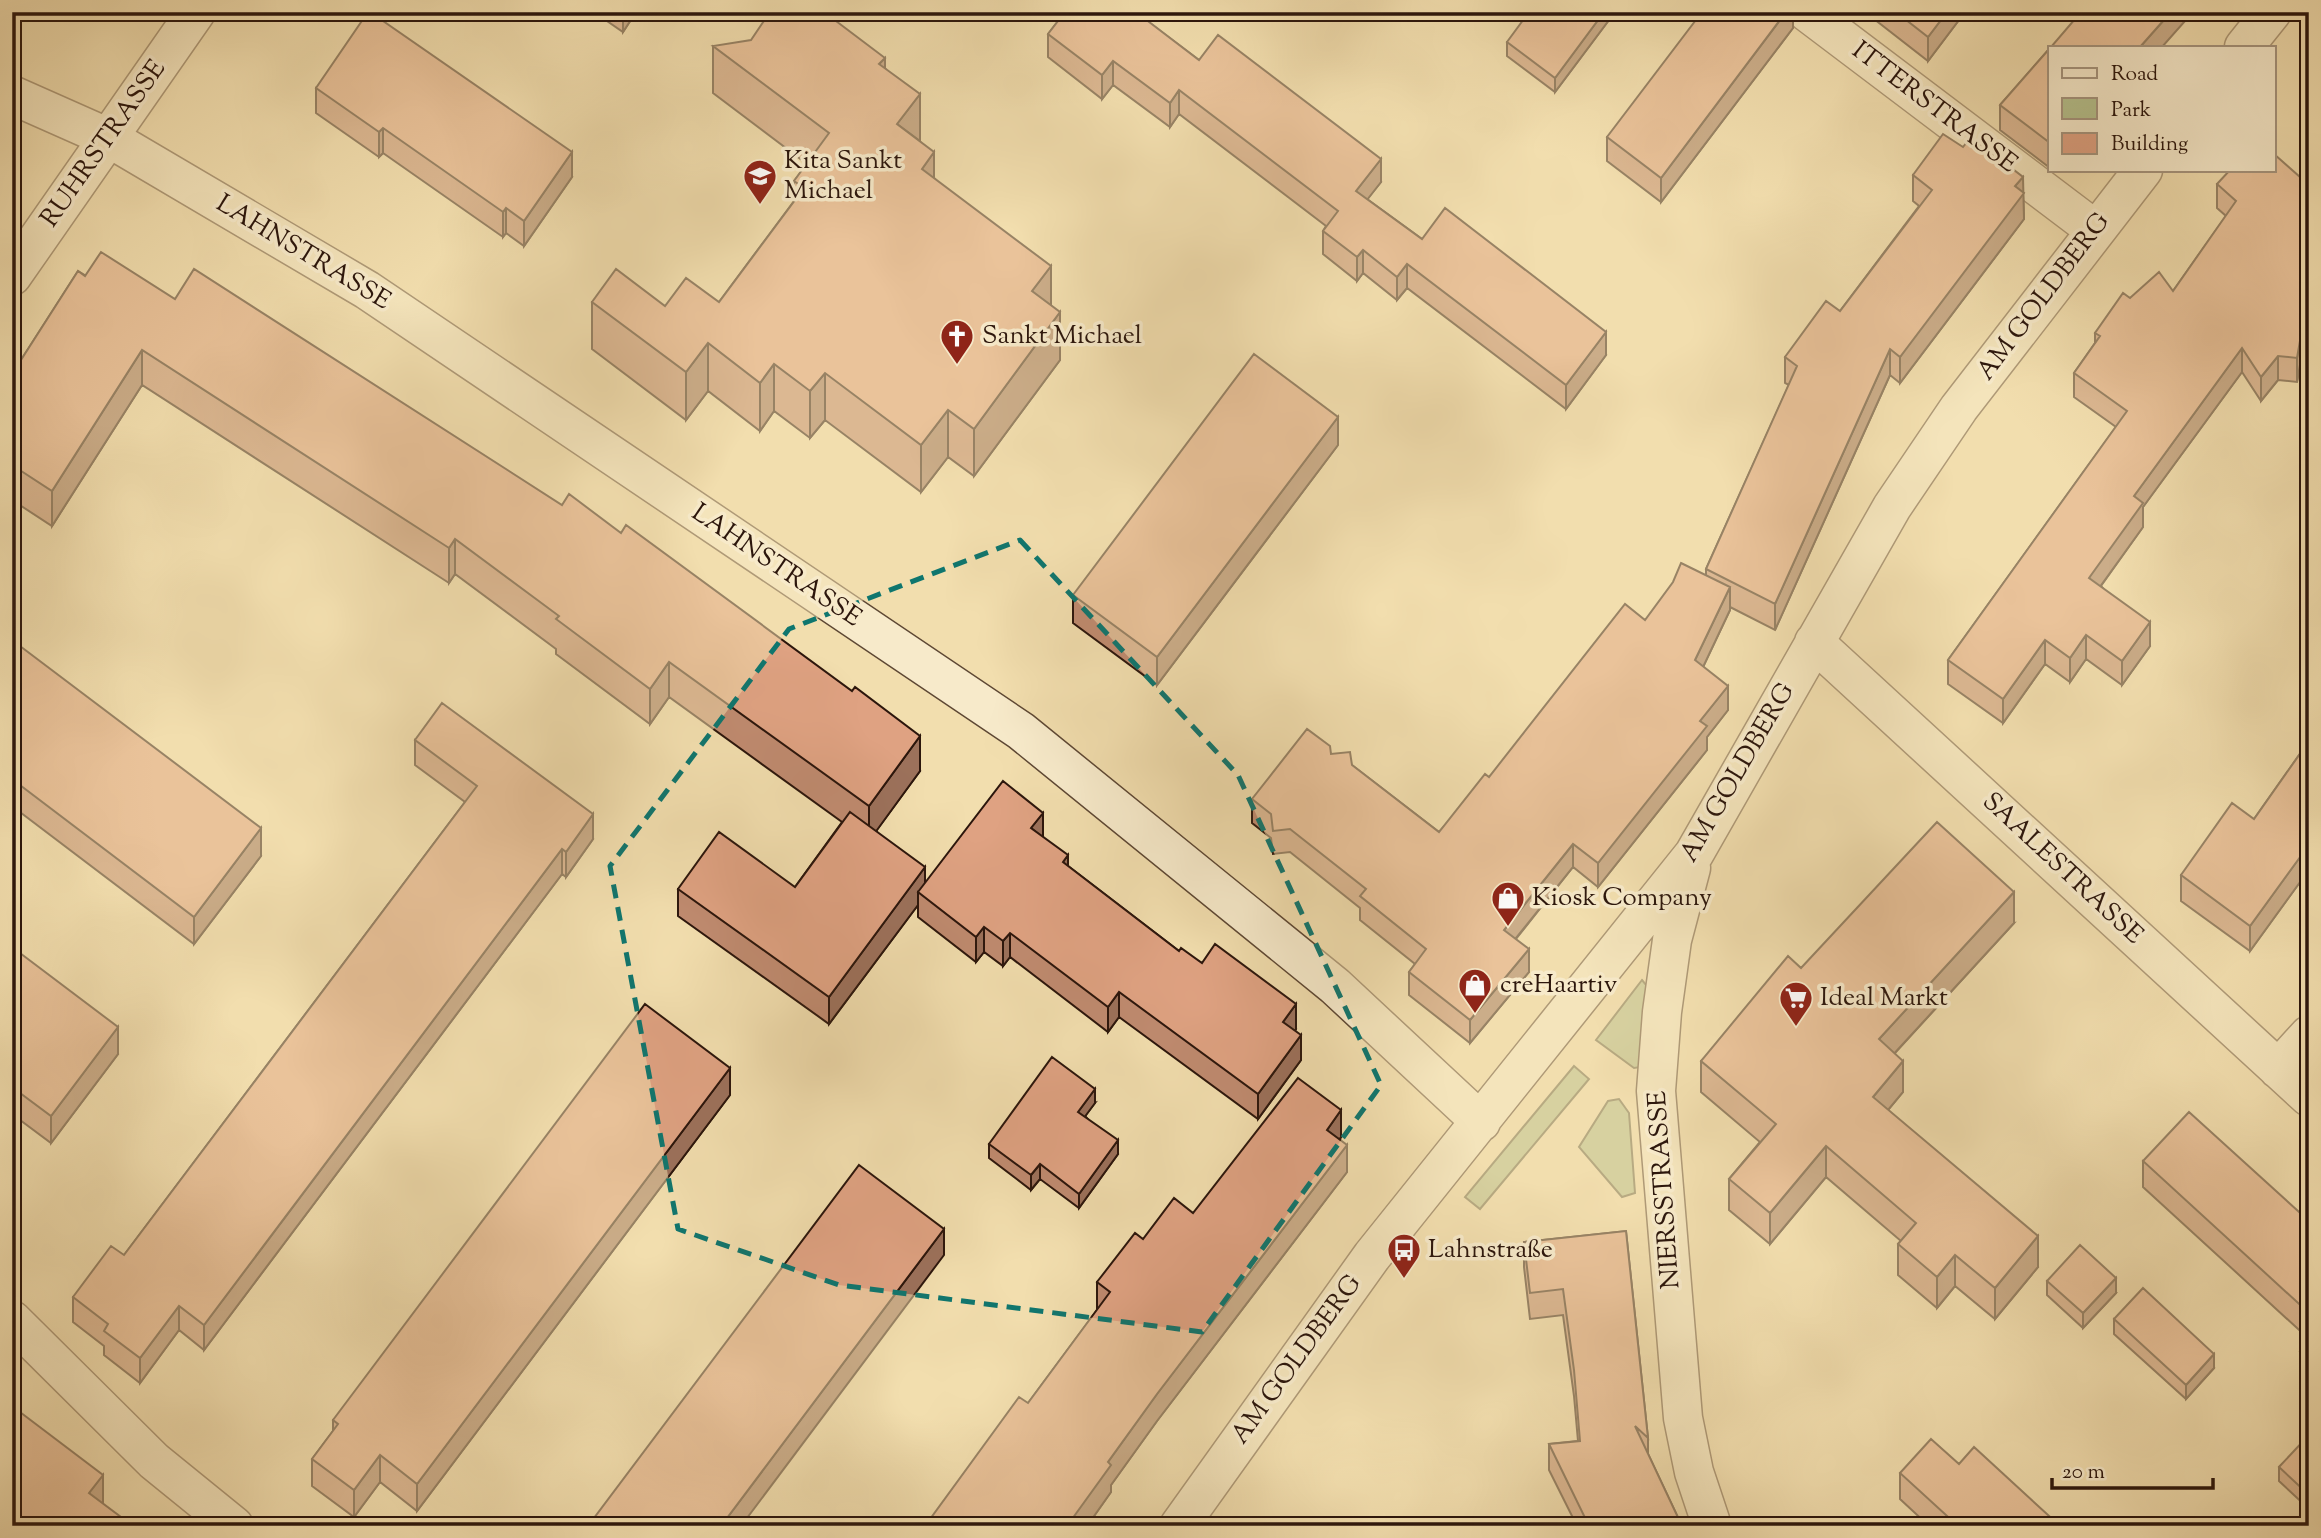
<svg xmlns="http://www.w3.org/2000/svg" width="2321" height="1538" viewBox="0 0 2321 1538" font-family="'Sorts Mill Goudy',serif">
  <rect width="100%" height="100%" fill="#f2deae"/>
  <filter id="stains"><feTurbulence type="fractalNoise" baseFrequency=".00286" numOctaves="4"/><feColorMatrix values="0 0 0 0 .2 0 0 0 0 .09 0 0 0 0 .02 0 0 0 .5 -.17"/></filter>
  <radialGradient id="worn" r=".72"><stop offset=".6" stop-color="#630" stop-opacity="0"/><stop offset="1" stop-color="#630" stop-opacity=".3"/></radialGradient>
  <path fill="#b6c28e" stroke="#716c4d" stroke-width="2" d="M 1642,980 L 1647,986 L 1648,1066 L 1634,1068 L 1596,1040 Z
    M 1574,1066 L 1589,1079 L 1480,1209 L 1465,1197 Z
    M 1619,1099 L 1629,1113 L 1635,1193 L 1622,1197 L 1579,1147 L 1608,1101 Z"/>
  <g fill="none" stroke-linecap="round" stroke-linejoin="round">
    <defs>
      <path id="minor" d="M 1807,12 L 2094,229
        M 2244,47 L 2272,12
        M 12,95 L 109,138 L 367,290 L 1021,731 L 1335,986 L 1481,1122
        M 12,276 L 196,12
        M 1814,642 L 2309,1097
        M 1691,868 L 1672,940 L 1662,1012 L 1656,1091 L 1683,1418 L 1694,1472 L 1712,1526
        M 2278,1069 L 2309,1035
        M 12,1320 L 154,1461 L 234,1526
        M 1179,1526 L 1372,1256 L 1694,854 L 1892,507 L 1959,408 L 2143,170"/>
    </defs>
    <use href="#minor" stroke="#5e4834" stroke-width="41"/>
    <use href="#minor" stroke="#f7eaca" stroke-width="38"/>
  </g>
  <path fill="#c08b70" stroke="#2c160c" stroke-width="2" d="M 594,12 L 636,12 L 623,32 Z
    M 1046,12 L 1147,12 L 1143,18 L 1199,60 L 1381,182 L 1367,199 L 1422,239 L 1606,355 L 1566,409 L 1407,288 L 1397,300 L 1363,273 L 1357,281 L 1323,254 L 1323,231 L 1326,226 L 1179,114 L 1170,127 L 1113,85 L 1102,99 L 1048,57 L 1048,34 L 1058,21 Z
    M 1615,12 L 1555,92 L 1507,56 L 1507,42 Z
    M 1793,12 L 1793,28 L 1661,202 L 1607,161 L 1607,137 Z
    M 1865,12 L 1965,12 L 1928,61 Z
    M 713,46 L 885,68 L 920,141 L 934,178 L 1051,305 L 1060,360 L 974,476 L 948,457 L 921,492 L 825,420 L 810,438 L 774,411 L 760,431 L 708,391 L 686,420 L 592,349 L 592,302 L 665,306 L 719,302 L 794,201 L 794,181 L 807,164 L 713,93 Z
    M 2050,48 L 2050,168 L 2000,130 L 2000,105 Z
    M 316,88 L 572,177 L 524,246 L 506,233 L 503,237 L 383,153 L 379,157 L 316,113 Z
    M 1913,175 L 2023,193 L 2024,219 L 1900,383 L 1890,375 L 1775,630 L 1730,607 L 1730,610 L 1703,667 L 1728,710 L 1707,737 L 1707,750 L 1598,887 L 1573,867 L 1516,939 L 1529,972 L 1470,1043 L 1409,995 L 1409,972 L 1415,964 L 1360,920 L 1360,908 L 1290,852 L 1273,854 L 1271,838 L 1252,823 L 1252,799 L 1331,754 L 1352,765 L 1439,832 L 1489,777 L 1645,620 L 1706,575 L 1706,569 L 1789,385 L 1785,383 L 1785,357 L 1840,311 L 1919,206 L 1913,201 Z
    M 2217,184 L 2309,185 L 2309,346 L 2304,342 L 2297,382 L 2278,380 L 2261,401 L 2242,372 L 2143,507 L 2143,527 L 2101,586 L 2150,646 L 2122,685 L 2086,659 L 2070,682 L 2045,664 L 2003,723 L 1948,684 L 1948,660 L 2116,427 L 2074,397 L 2074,373 L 2095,343 L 2095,333 L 2130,298 L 2173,291 L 2226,216 L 2217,208 Z
    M 78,271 L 920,771 L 876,831 L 925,882 L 1043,837 L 1068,866 L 1179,951 L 1202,963 L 1296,1029 L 1295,1031 L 1301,1060 L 1258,1119 L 1119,1017 L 1108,1032 L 1010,957 L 1003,966 L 984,952 L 976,962 L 918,917 L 918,905 L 829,1024 L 678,916 L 678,889 L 795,887 L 842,822 L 669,697 L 650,724 L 556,654 L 556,649 L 455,574 L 449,583 L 142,385 L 52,526 L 12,500 L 12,374 Z
    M 1338,445 L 1157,685 L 1073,623 L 1073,595 Z
    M 12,640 L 261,856 L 194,944 L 12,806 Z
    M 415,740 L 593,839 L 566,877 L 562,874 L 204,1350 L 179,1330 L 140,1383 L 104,1355 L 104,1346 L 73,1322 L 73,1297 L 124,1255 L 465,802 L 415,765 Z
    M 2309,741 L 2309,882 L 2303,878 L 2250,951 L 2181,901 L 2181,875 L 2254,819 Z
    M 2014,923 L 1895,1053 L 1903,1092 L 1888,1110 L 2038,1267 L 1995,1319 L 1955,1286 L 1937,1308 L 1898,1275 L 1898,1244 L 1901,1241 L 1826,1177 L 1770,1244 L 1729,1210 L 1729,1179 L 1760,1142 L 1701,1092 L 1701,1061 L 1801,968 Z
    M 12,947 L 118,1054 L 51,1143 L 12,1114 Z
    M 730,1095 L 417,1511 L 380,1482 L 354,1517 L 312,1486 L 312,1459 L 333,1431 L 333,1420 Z
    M 1095,1103 L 1085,1116 L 1118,1154 L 1079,1208 L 1040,1179 L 1031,1190 L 989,1158 L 989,1144 Z
    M 1341,1137 L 1340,1139 L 1347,1172 L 1157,1421 L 1111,1485 L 1111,1492 L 1087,1526 L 925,1526 L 1028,1403 L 1097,1310 L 1097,1282 L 1143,1239 Z
    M 2143,1161 L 2309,1221 L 2309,1339 L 2143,1187 Z
    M 1626,1231 L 1648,1438 L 1648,1454 L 1682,1526 L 1577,1526 L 1549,1470 L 1549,1444 L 1578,1441 L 1574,1396 L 1563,1315 L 1530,1319 L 1524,1267 L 1524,1242 Z
    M 2047,1281 L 2116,1293 L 2083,1328 L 2047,1295 Z
    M 2114,1319 L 2214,1368 L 2186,1399 L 2114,1334 Z
    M 2309,1341 L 2309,1384 L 2300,1376 L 2300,1351 Z
    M 2309,1438 L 2309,1509 L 2279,1481 L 2279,1467 Z
    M 1959,1464 L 2060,1526 L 1929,1526 L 1900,1499 L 1900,1473 Z"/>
  <path fill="#9c715b" stroke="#2c160c" stroke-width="2" d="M 623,12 L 636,12 L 623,32 Z
    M 1132,12 L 1147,12 L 1132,32 Z
    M 1604,12 L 1615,12 L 1555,92 L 1555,78 Z
    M 1786,12 L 1793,12 L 1793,28 L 1661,202 L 1661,178 Z
    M 1947,12 L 1965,12 L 1928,61 L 1928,37 Z
    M 2171,12 L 2193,12 L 2162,47 L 2140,47 Z
    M 885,58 L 885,105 L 879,64 Z
    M 1113,61 L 1113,85 L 1102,99 L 1102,75 Z
    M 1179,90 L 1179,114 L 1170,127 L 1170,103 Z
    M 920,94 L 920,141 L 897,124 Z
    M 383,128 L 383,153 L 379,157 L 379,132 Z
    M 572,152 L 572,177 L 524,246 L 524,221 Z
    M 934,152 L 934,199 L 922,169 Z
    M 1381,159 L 1381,182 L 1356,214 L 1356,191 Z
    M 2023,177 L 2024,219 L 1900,383 L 1900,357 L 2015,186 Z
    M 506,208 L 506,233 L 503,237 L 503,212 Z
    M 1363,250 L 1363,273 L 1357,281 L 1357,257 Z
    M 1407,264 L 1407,288 L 1397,300 L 1397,277 Z
    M 1051,266 L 1051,313 L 1032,291 Z
    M 1060,312 L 1060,360 L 974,476 L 974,429 Z
    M 2304,318 L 2304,342 L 2297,382 L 2297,358 Z
    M 1606,332 L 1606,355 L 1566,409 L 1566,385 Z
    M 708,343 L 708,391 L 686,420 L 686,372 Z
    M 2242,348 L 2242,372 L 2143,507 L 2143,527 L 2089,602 L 2089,578 L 2134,496 Z
    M 1890,349 L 1890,375 L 1775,630 L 1775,604 Z
    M 142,350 L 142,385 L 52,526 L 52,491 Z
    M 2278,356 L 2278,380 L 2261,401 L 2261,377 Z
    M 774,364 L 774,411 L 760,431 L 760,383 Z
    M 825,373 L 825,420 L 810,438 L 810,391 Z
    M 948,410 L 948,457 L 921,492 L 921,445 Z
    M 1338,417 L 1338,445 L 1157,685 L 1157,657 Z
    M 455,539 L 455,574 L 449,583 L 449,548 Z
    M 1730,587 L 1730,610 L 1695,684 L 1695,660 Z
    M 2150,622 L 2150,646 L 2122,685 L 2122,661 Z
    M 2086,635 L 2086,659 L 2070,682 L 2070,658 Z
    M 2045,640 L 2045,664 L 2003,723 L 2003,699 Z
    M 669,662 L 669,697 L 650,724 L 650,689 Z
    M 1728,686 L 1728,710 L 1707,737 L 1707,750 L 1598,887 L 1598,863 L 1700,721 Z
    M 920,736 L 920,771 L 869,841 L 869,806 Z
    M 1043,813 L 1043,838 L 1031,828 Z
    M 593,814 L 593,839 L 566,877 L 566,852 Z
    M 261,828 L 261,856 L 194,944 L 194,917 Z
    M 1573,844 L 1573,867 L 1504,953 L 1504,930 Z
    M 562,849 L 562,874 L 204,1350 L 204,1325 Z
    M 2303,853 L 2303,878 L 2250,951 L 2250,926 Z
    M 1068,855 L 1068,880 L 1063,862 Z
    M 925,867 L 925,895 L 918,892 L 918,905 L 829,1024 L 829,997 Z
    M 2014,892 L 2014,923 L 1879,1070 L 1879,1039 Z
    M 984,927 L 984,952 L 976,962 L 976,937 Z
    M 1010,933 L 1010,957 L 1003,966 L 1003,941 Z
    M 1529,949 L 1529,972 L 1470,1043 L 1470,1020 Z
    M 1119,992 L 1119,1017 L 1108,1032 L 1108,1007 Z
    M 1296,1004 L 1296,1029 L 1283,1047 L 1283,1022 Z
    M 118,1027 L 118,1054 L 51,1143 L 51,1116 Z
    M 1301,1035 L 1301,1060 L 1258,1119 L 1258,1094 Z
    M 1903,1061 L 1903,1092 L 1873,1128 L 1873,1097 Z
    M 730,1068 L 730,1095 L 417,1511 L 417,1484 Z
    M 1095,1089 L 1095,1103 L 1078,1126 L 1078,1112 Z
    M 1341,1110 L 1341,1137 L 1327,1157 L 1327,1130 Z
    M 1118,1140 L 1118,1154 L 1079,1208 L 1079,1194 Z
    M 1347,1145 L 1347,1172 L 1157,1421 L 1111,1485 L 1111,1492 L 1087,1526 L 1067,1526 L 1108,1462 L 1157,1394 Z
    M 1826,1146 L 1826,1177 L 1770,1244 L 1770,1213 Z
    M 1040,1164 L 1040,1179 L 1031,1190 L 1031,1175 Z
    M 944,1229 L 944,1255 L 741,1526 L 721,1526 Z
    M 2038,1236 L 2038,1267 L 1995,1319 L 1995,1288 Z
    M 1955,1255 L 1955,1286 L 1937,1308 L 1937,1277 Z
    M 2116,1278 L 2116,1293 L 2083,1328 L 2083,1313 Z
    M 179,1306 L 179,1330 L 140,1383 L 140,1358 Z
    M 2214,1354 L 2214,1368 L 2186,1399 L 2186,1385 Z
    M 380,1455 L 380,1482 L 354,1517 L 354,1490 Z
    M 103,1475 L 103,1514 L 89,1493 Z"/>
  <path fill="#dfa282" stroke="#2c160c" stroke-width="2" d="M 368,12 L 370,12 L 572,152 L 524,221 L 506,208 L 503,212 L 383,128 L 379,132 L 316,88 Z
    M 770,12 L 824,12 L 885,58 L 879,64 L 920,94 L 897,124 L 934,152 L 922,169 L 1051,266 L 1032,291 L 1060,312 L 974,429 L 948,410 L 921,445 L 825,373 L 810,391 L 774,364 L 760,383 L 708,343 L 686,372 L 592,302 L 616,269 L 665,306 L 686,278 L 719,302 L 804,188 L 794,181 L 829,133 L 713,46 L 751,40 Z
    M 1065,12 L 1136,12 L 1199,60 L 1218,35 L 1381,159 L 1356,191 L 1422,239 L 1445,208 L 1606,332 L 1566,385 L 1407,264 L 1397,277 L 1363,250 L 1357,257 L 1323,231 L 1338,211 L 1179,90 L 1170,103 L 1113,61 L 1102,75 L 1048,34 Z
    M 1529,12 L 1604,12 L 1555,78 L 1507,42 Z
    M 1702,12 L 1786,12 L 1661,178 L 1607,137 Z
    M 1896,12 L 1947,12 L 1928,37 Z
    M 2081,12 L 2171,12 L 2140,47 L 2051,47 Z
    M 2050,48 L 2050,143 L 2000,105 Z
    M 1943,134 L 1963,147 L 1971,137 L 2023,177 L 2015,186 L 2024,193 L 1900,357 L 1890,349 L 1775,604 L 1706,569 L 1797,366 L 1785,357 L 1826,301 L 1840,311 L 1932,190 L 1913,175 Z
    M 2274,154 L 2309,185 L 2309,322 L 2304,318 L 2297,358 L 2278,356 L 2261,377 L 2242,348 L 2134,496 L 2143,503 L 2089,578 L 2150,622 L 2122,661 L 2086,635 L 2070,658 L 2045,640 L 2003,699 L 1948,660 L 2127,411 L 2074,373 L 2100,336 L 2095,333 L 2123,293 L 2130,298 L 2159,272 L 2173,291 L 2236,201 L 2217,184 L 2230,170 L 2274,170 Z
    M 101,252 L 175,299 L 194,269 L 562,505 L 569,494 L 621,533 L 626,525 L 852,691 L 855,687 L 920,736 L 869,806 L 669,662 L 650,689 L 556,619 L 559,616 L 455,539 L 449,548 L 142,350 L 52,491 L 12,465 L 12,374 L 78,271 L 85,276 Z
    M 1254,354 L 1338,417 L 1157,657 L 1073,595 Z
    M 1681,563 L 1730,587 L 1695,660 L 1728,686 L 1700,721 L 1707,726 L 1598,863 L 1573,844 L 1504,930 L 1529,949 L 1470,1020 L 1409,972 L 1426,949 L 1360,896 L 1366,889 L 1290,829 L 1273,831 L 1271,814 L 1252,799 L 1307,729 L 1330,746 L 1331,754 L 1350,752 L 1352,765 L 1439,832 L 1485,774 L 1489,777 L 1625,604 L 1645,620 L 1673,582 Z
    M 12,640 L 261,828 L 194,917 L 12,779 Z
    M 442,703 L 593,814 L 566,852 L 562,849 L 204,1325 L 179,1306 L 140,1358 L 104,1331 L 108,1324 L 73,1297 L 111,1246 L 124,1255 L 477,786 L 415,740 Z
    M 2309,741 L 2309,857 L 2303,853 L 2250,926 L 2181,875 L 2232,803 L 2254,819 Z
    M 1003,781 L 1043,813 L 1031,828 L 1068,855 L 1063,862 L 1179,951 L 1181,948 L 1202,963 L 1215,944 L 1296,1004 L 1283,1022 L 1301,1035 L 1258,1094 L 1119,992 L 1108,1007 L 1010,933 L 1003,941 L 984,927 L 976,937 L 918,892 Z
    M 850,812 L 925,867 L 829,997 L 678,889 L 719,832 L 795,887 Z
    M 1937,822 L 2014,892 L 1879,1039 L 1903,1061 L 1873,1097 L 2038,1236 L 1995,1288 L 1955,1255 L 1937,1277 L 1898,1244 L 1916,1223 L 1826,1146 L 1770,1213 L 1729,1179 L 1776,1124 L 1701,1061 L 1788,956 L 1801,968 Z
    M 12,947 L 118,1027 L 51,1116 L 12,1087 Z
    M 645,1004 L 730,1068 L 417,1484 L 380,1455 L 354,1490 L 312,1459 L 338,1424 L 333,1420 Z
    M 1052,1057 L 1095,1089 L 1078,1112 L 1118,1140 L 1079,1194 L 1040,1164 L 1031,1175 L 989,1144 Z
    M 1298,1078 L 1341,1110 L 1327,1130 L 1347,1145 L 1157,1394 L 1108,1462 L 1111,1465 L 1067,1526 L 925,1526 L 1019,1397 L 1028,1403 L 1110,1292 L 1097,1282 L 1135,1233 L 1143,1239 L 1174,1198 L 1193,1213 Z
    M 2189,1112 L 2309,1221 L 2309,1313 L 2143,1161 Z
    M 859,1165 L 944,1229 L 721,1526 L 588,1526 Z
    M 1626,1231 L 1648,1438 L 1635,1426 L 1682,1526 L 1607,1526 L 1606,1524 L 1602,1526 L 1589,1526 L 1549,1444 L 1580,1441 L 1574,1370 L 1563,1289 L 1530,1293 L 1524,1242 Z
    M 2080,1245 L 2116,1278 L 2083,1313 L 2047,1281 Z
    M 2143,1288 L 2214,1354 L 2186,1385 L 2114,1319 Z
    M 2309,1341 L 2309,1358 L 2300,1351 Z
    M 12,1406 L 103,1475 L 89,1493 L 133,1526 L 12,1526 Z
    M 2307,1437 L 2309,1438 L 2309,1495 L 2279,1467 Z
    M 1931,1439 L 1959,1464 L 1974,1447 L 2060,1526 L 1958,1526 L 1900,1473 Z"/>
  <path d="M0 0H2321V1538H0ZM 1020,540 L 1238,775 L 1381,1085 L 1202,1332 L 839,1285 L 678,1229 L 610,866 L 789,629 Z" fill="#f2deae" fill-opacity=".55" fill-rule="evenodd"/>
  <path fill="none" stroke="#0f766e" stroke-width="5" stroke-dasharray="14 9" stroke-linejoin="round" d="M 1020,540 L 1238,775 L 1381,1085 L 1202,1332 L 839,1285 L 678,1229 L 610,866 L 789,629 Z"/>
  <defs>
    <symbol id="school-pin" viewBox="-11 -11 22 30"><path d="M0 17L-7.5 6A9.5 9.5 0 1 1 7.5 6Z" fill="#8f2418" stroke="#f7eaca"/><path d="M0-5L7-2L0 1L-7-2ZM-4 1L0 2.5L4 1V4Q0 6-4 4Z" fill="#fff"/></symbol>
    <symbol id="church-pin" viewBox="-11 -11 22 30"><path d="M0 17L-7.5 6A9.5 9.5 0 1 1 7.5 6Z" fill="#8f2418" stroke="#f7eaca"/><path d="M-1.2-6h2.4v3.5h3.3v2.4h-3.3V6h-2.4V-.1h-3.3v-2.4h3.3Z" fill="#fff"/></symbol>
    <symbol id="shop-pin" viewBox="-11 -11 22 30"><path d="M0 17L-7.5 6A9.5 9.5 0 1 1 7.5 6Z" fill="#8f2418" stroke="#f7eaca"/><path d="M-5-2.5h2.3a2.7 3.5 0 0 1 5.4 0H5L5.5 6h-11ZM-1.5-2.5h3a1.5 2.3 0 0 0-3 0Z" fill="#fff"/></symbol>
    <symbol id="supermarket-pin" viewBox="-11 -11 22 30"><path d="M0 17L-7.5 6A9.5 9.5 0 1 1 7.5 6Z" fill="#8f2418" stroke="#f7eaca"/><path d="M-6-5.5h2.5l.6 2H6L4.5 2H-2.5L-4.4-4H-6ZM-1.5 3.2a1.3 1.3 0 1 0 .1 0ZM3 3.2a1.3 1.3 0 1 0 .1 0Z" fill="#fff"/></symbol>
    <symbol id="bus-pin" viewBox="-11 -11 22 30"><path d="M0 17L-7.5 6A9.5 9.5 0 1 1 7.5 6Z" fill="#8f2418" stroke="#f7eaca"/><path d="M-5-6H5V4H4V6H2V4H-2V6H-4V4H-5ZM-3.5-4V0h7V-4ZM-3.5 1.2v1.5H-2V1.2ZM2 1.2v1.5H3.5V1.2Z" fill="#fff"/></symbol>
  </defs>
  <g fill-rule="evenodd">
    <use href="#school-pin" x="741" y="157" width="38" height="52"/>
    <use href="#church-pin" x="938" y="317" width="38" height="52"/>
    <use href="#shop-pin" x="1489" y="879" width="38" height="52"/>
    <use href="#shop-pin" x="1456" y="966" width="38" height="52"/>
    <use href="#supermarket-pin" x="1777" y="979" width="38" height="52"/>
    <use href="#bus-pin" x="1385" y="1231" width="38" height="52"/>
  </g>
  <g text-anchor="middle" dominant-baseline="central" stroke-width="7" stroke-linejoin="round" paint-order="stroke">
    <g font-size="26" fill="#2c160c" stroke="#f7eaca">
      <text transform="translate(1934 108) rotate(37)">ITTERSTRASSE</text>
      <text transform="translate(104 144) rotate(-55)">RUHRSTRASSE</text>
      <text transform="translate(303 253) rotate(31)">LAHNSTRASSE</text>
      <text transform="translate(2044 297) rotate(-53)">AM GOLDBERG</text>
      <text transform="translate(776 566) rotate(34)">LAHNSTRASSE</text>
      <text transform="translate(1738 773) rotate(-60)">AM GOLDBERG</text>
      <text transform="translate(2062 869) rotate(43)">SAALESTRASSE</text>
      <text transform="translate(1665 1190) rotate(-94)">NIERSSTRASSE</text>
      <text transform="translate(1297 1360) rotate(-54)">AM GOLDBERG</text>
    </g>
    <g font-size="26" fill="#2c160c" stroke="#f7eaca" text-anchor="start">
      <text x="784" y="161">Kita Sankt<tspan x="784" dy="30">Michael</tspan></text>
      <text x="982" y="336">Sankt Michael</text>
      <text x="1532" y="898">Kiosk Company</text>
      <text x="1500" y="985">creHaartiv</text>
      <text x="1820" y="998">Ideal Markt</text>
      <text x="1428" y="1250">Lahnstraße</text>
    </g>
  </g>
  <rect width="2321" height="1538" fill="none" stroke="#f2deae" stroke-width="42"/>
  <rect x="14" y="14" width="2293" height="1510" fill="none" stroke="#2c160c" stroke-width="3.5"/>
  <rect x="21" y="21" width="2279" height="1496" fill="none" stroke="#2c160c" stroke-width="2"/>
  <rect x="2048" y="46" width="228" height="126" fill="#f7eaca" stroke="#a6957e" stroke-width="2"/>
  <rect x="2062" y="68" width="35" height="10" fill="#f7eaca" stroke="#a6957e" stroke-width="2"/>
  <text x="2111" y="80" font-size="21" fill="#2c160c">Road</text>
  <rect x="2062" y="98" width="35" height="21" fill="#b6c28e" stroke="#a6957e" stroke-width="2"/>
  <text x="2111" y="116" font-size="21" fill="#2c160c">Park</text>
  <rect x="2062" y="133" width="35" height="21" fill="#dfa282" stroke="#a6957e" stroke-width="2"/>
  <text x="2111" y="150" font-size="21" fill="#2c160c">Building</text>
  <path d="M2052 1478v10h161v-10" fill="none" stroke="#2c160c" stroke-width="3.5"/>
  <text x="2062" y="1478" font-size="21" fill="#2c160c" stroke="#f7eaca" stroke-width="5" paint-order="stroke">20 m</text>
  <rect width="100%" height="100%" filter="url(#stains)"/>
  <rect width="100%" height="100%" fill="url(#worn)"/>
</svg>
